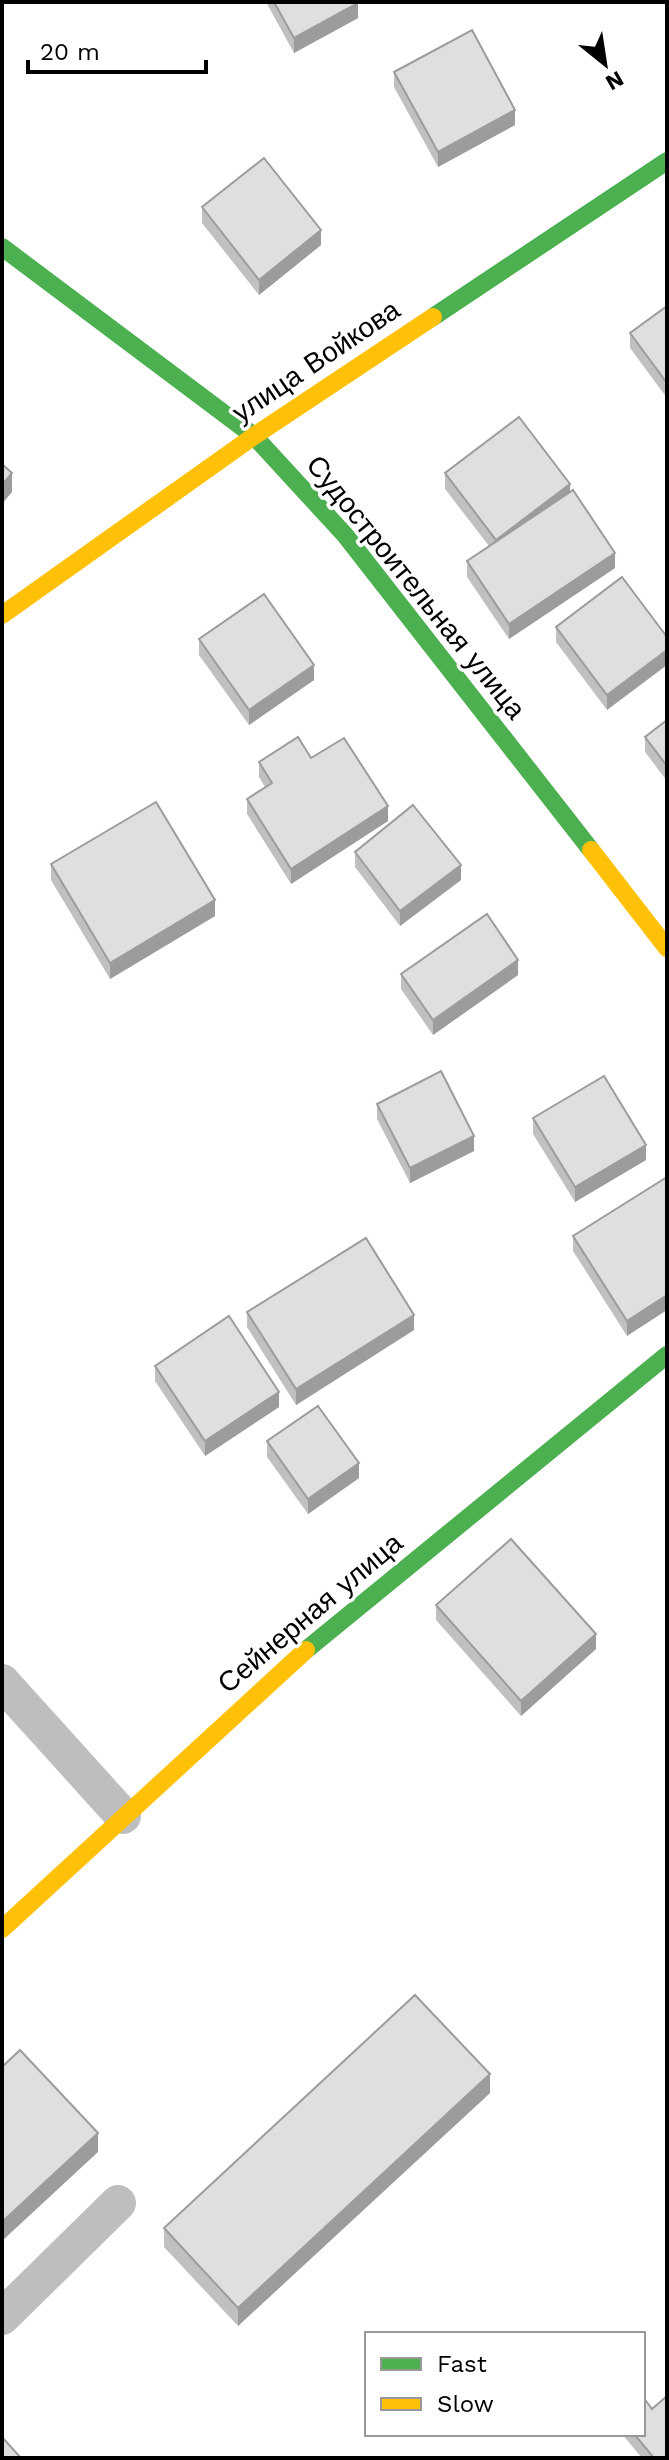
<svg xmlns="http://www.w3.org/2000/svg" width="669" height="2460" viewBox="0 0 669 2460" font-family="'Work Sans',sans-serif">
  <rect width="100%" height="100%" fill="#fff"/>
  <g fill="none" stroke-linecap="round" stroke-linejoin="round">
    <path stroke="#bebebe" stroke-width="36" d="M 2,1682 L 123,1816
      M 2,2317 L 118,2203"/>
    <path stroke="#4caf50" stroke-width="18" d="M 2,247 L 254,436 L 345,535 L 591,850
      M 433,317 L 667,161
      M 306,1650 L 667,1355"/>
    <path stroke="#ffc107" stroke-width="18" d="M 2,615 L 254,436 L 433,317
      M 591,850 L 667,948
      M 2,1929 L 306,1650"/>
  </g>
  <path fill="#c0c0c0" d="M 266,2 L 357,2 L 358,18 L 294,53 Z
    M 394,72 L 515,125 L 438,167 L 394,87 Z
    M 202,207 L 321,245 L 259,295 L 202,223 Z
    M 667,306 L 667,398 L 630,348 L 630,333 Z
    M 445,473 L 570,492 L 615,568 L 509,639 L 467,577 L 467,561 L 489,546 L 445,489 Z
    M 622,577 L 607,710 L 556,642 L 556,627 Z
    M 199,639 L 314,680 L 249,725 L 199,655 Z
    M 667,720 L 667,781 L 645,752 L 645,737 Z
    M 311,758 L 388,821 L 291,884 L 247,814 L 247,799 L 265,787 L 259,777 L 259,762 Z
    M 355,852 L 461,880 L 400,926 L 355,867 Z
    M 51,864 L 215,916 L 110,979 L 51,880 Z
    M 401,974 L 518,975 L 433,1035 L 401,989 Z
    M 377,1104 L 474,1151 L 410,1183 L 377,1119 Z
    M 533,1118 L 646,1160 L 575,1202 L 533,1134 Z
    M 667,1177 L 627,1336 L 573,1251 L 573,1236 Z
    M 247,1312 L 414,1330 L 296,1405 L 247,1327 Z
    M 155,1366 L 279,1407 L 205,1456 L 155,1381 Z
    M 267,1441 L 359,1478 L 308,1514 L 267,1457 Z
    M 436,1605 L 596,1649 L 521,1716 L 436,1620 Z
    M 490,2093 L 238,2326 L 164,2247 L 164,2228 Z
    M 652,2409 L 667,2458 L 642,2458 L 622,2434 L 643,2434 Z"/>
  <path fill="#9c9c9c" d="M 358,3 L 358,18 L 294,53 L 294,38 Z
    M 515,110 L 515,125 L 438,167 L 438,152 Z
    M 321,230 L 321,245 L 259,295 L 259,280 Z
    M 12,473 L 12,492 L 2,504 L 2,485 Z
    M 570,484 L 570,499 L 496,555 L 496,540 Z
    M 615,553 L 615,568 L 509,639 L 509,624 Z
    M 667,650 L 667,665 L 607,710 L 607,695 Z
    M 314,665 L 314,680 L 249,725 L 249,710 Z
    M 388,806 L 388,821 L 291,884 L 291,869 Z
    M 461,865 L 461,880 L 400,926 L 400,911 Z
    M 215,900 L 215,916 L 110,979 L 110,963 Z
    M 518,960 L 518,975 L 433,1035 L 433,1020 Z
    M 474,1136 L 474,1151 L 410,1183 L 410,1168 Z
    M 646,1145 L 646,1160 L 575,1202 L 575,1187 Z
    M 4,1276 L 4,1291 L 2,1293 L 2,1278 Z
    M 667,1295 L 667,1310 L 627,1336 L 627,1321 Z
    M 414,1315 L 414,1330 L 296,1405 L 296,1389 Z
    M 279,1392 L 279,1407 L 205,1456 L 205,1441 Z
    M 359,1463 L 359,1478 L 308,1514 L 308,1499 Z
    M 596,1634 L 596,1649 L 521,1716 L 521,1701 Z
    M 490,2074 L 490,2093 L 238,2326 L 238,2308 Z
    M 98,2133 L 98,2152 L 2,2241 L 2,2222 Z"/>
  <path fill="#dfdfdf" stroke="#9c9c9c" stroke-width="2" d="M 274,2 L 357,2 L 358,3 L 294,38 Z
    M 472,30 L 515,110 L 438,152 L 394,72 Z
    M 264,158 L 321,230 L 259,280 L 202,207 Z
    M 667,306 L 667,383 L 630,333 Z
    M 519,417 L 570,484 L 496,540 L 445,473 Z
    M 2,464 L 12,473 L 2,485 Z
    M 573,490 L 615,553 L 509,624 L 467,561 Z
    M 622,577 L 667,637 L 667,650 L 607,695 L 556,627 Z
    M 264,594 L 314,665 L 249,710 L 199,639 Z
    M 667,720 L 667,766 L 645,737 Z
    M 298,737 L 311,758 L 344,738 L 388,806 L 291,869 L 247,799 L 272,783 L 259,762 Z
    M 156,802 L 215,900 L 110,963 L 51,864 Z
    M 413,805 L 461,865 L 400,911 L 355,852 Z
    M 487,914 L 518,960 L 433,1020 L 401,974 Z
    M 441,1071 L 474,1136 L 410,1168 L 377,1104 Z
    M 604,1076 L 646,1145 L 575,1187 L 533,1118 Z
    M 667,1177 L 667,1295 L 627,1321 L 573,1236 Z
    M 366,1238 L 414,1315 L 296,1389 L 247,1312 Z
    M 229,1316 L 279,1392 L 205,1441 L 155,1366 Z
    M 318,1406 L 359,1463 L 308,1499 L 267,1441 Z
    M 511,1539 L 596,1634 L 521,1701 L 436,1605 Z
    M 415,1995 L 490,2074 L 238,2308 L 164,2228 Z
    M 20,2050 L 98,2133 L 2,2222 L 2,2067 Z
    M 667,2396 L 667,2458 L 654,2458 L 634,2434 L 643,2434 L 643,2397 L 652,2409 Z
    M 2,2437 L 21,2458 L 2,2458 Z"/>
  <g text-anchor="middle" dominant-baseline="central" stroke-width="7" stroke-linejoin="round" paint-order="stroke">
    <g font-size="28" fill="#000" stroke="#fff">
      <text transform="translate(316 361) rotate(-34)">улица Войкова</text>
      <text transform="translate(416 587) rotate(51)">Судостроительная улица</text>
      <text transform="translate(310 1613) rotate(-40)">Сейнерная улица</text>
    </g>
  </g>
  <rect width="669" height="2460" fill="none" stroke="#000000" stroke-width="8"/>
  <rect x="365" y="2332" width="280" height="104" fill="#ffffff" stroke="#999999" stroke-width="2"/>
  <rect x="381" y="2358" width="40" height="12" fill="#4caf50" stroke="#999999" stroke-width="2"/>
  <text x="437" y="2372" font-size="24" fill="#000000">Fast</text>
  <rect x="381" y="2398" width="40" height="12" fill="#ffc107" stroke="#999999" stroke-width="2"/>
  <text x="437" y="2412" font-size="24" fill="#000000">Slow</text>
  <g transform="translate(605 64) rotate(150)" stroke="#ffffff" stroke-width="6" paint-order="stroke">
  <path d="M0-6L14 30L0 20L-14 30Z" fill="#000000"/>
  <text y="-12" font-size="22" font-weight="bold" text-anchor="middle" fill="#000000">N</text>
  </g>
  <path d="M28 60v12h178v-12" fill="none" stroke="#000000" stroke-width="4"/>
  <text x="40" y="60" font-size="24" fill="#000000" stroke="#ffffff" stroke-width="6" paint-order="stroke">20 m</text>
</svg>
